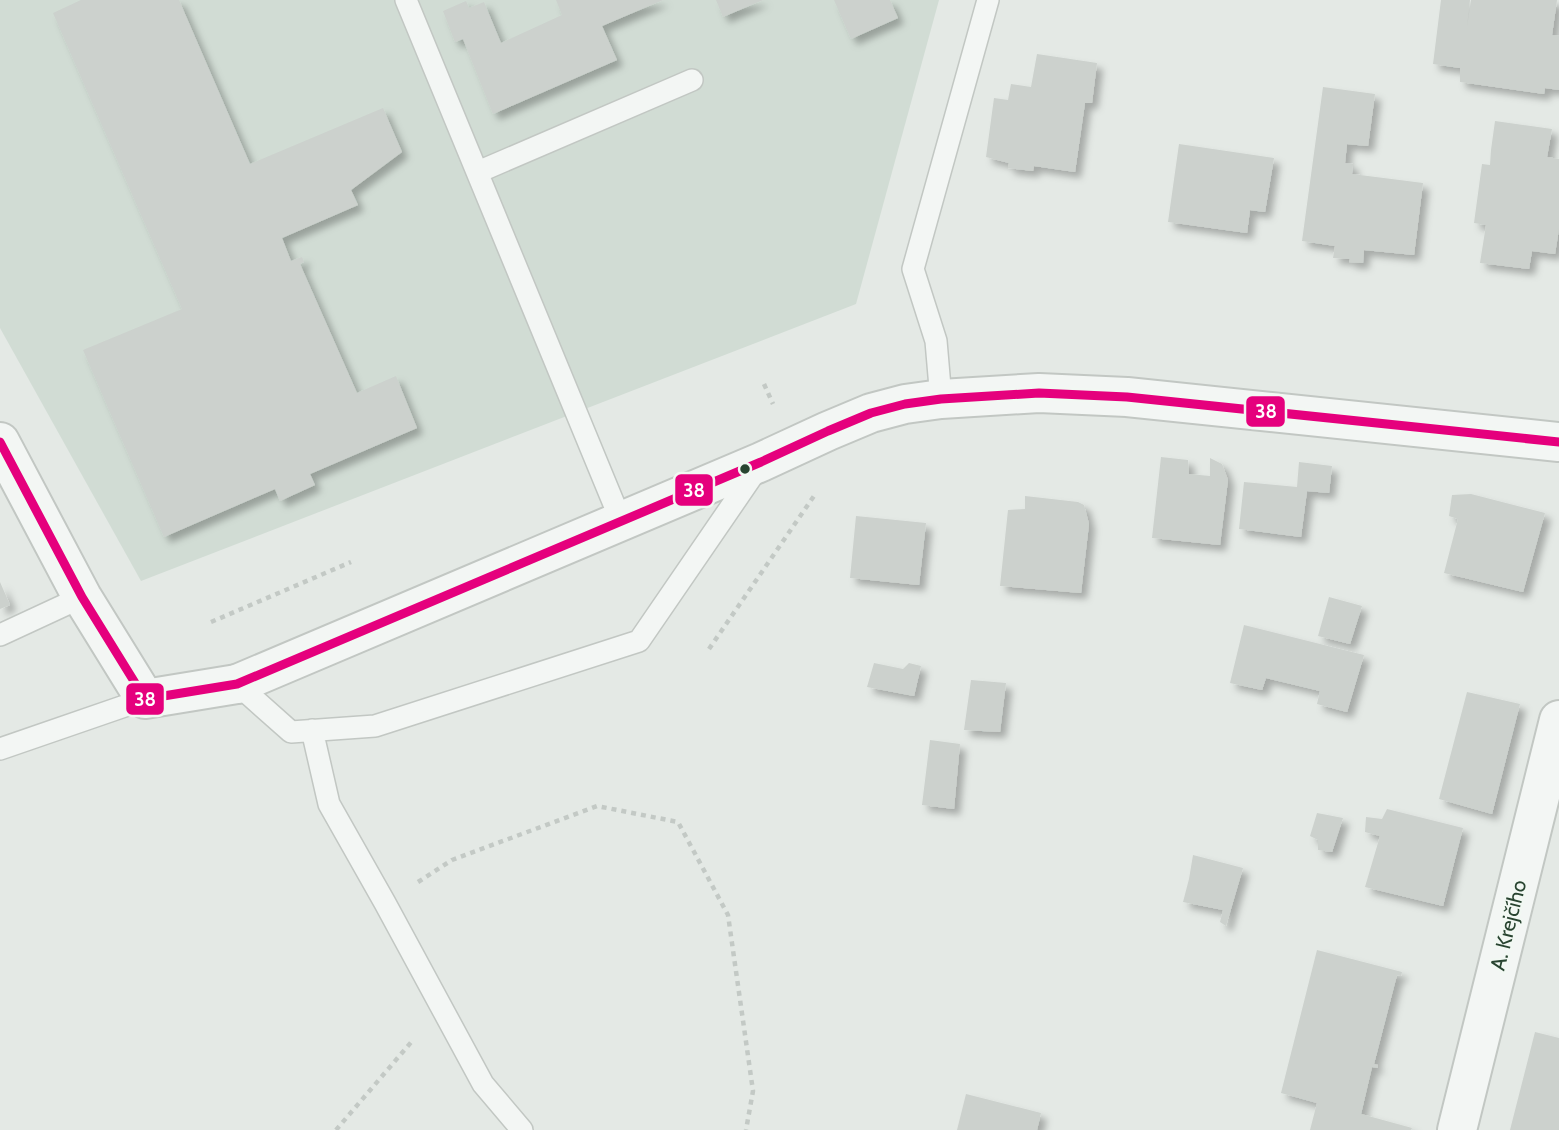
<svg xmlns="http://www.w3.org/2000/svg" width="1559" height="1130" viewBox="0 0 1559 1130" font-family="Cabin,sans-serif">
  <defs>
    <filter id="shadow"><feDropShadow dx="6" dy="6" stdDeviation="3.5" flood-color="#0004"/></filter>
  </defs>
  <rect width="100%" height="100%" fill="#e4e9e5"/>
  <path fill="#d1dcd4" d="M 0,0 L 939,0 L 856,304 L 141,581 L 0,328 Z"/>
  <path fill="#ccd1cd" filter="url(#shadow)" d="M 81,0 L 179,0 L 250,164 L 383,108 L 402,152 L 351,190 L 358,205 L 282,238 L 291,261 L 302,257 L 304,262 L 300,264 L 357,393 L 396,376 L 417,428 L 310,474 L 315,485 L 280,501 L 275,489 L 164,537 L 83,350 L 182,309 L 53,13 Z
    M 556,0 L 663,0 L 602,26 L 617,60 L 493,114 L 463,39 L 455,42 L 443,11 L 466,1 L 469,8 L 484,2 L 501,43 L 562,15 Z
    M 716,0 L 763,0 L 723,17 Z
    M 834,0 L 890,0 L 898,18 L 851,39 Z
    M 1441,0 L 1470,0 L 1467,27 L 1471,0 L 1557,0 L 1552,35 L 1559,36 L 1559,90 L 1545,88 L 1544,94 L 1460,82 L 1460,68 L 1433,64 Z
    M 1037,54 L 1097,63 L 1092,103 L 1085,103 L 1075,172 L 1034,166 L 1033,171 L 1008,168 L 1009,163 L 986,157 L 994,98 L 1008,100 L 1011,84 L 1031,87 Z
    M 1323,87 L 1375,94 L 1368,146 L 1347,144 L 1345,163 L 1353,164 L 1352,174 L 1423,183 L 1414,255 L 1364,250 L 1363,263 L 1349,262 L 1350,259 L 1333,258 L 1335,246 L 1302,241 Z
    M 1495,121 L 1552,129 L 1547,157 L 1559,159 L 1559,229 L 1555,254 L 1532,251 L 1529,269 L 1480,263 L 1486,225 L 1474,223 L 1482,164 L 1490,165 L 1491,150 Z
    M 1179,144 L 1274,158 L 1265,212 L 1250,210 L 1247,233 L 1168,222 Z
    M 1161,457 L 1188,460 L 1189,474 L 1210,476 L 1210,458 L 1222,464 L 1228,480 L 1220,545 L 1152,538 Z
    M 1299,462 L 1332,466 L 1329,493 L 1307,491 L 1301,537 L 1239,529 L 1244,482 L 1297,487 Z
    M 1471,494 L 1545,513 L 1523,592 L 1444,573 L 1458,519 L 1449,516 L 1452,495 Z
    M 1025,496 L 1078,502 L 1084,505 L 1089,524 L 1081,593 L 1000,586 L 1008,510 L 1025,509 Z
    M 856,516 L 926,523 L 919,585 L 850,578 Z
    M 0,582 L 10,605 L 0,609 Z
    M 1329,597 L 1362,606 L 1350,644 L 1318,636 Z
    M 1244,625 L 1364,655 L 1347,712 L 1317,704 L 1320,691 L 1266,678 L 1262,690 L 1230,683 Z
    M 874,663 L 903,669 L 909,663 L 921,666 L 914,696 L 867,687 Z
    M 971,680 L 1006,683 L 1000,732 L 964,730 Z
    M 1467,692 L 1520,704 L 1492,814 L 1439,799 Z
    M 930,740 L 960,744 L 954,809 L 922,805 Z
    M 1387,809 L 1463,828 L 1443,906 L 1365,887 L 1380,836 L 1365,832 L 1366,817 L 1382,819 Z
    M 1317,813 L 1343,818 L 1332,852 L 1318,850 L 1318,840 L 1310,836 Z
    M 1193,855 L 1243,868 L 1226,926 L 1220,922 L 1223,910 L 1183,902 L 1189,879 Z
    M 1317,950 L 1402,972 L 1401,976 L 1397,975 L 1374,1064 L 1378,1065 L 1378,1068 L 1372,1067 L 1361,1114 L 1412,1128 L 1411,1130 L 1310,1130 L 1317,1103 L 1281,1093 Z
    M 1535,1032 L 1559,1038 L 1559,1130 L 1510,1130 Z
    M 966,1094 L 1041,1113 L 1037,1130 L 957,1130 Z"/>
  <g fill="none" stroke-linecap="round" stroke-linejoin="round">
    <defs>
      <path id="service" d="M 406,0 L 621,521
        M 478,172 L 692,80
        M 941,399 L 936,341 L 913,269 L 988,0
        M 0,635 L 82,597
        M 237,684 L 291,732 L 375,726 L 639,641 L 757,469
        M 312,730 L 329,804 L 385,903 L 483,1084 L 522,1130
        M 0,749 L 145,699"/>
      <path id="minor" d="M 0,442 L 82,597 L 145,699 L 237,684
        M 1457,1130 L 1559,720"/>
      <path id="tertiary" d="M 237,684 L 761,462 L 828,431 L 871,413 L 905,404 L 941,399 L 1039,393 L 1127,397 L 1559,442"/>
    </defs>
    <use href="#service" stroke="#c2c7c3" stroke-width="24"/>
    <use href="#minor" stroke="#c2c7c3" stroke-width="42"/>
    <use href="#tertiary" stroke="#c2c7c3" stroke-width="42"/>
    <path stroke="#c3c9c5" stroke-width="4.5" stroke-dasharray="5 5" stroke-linecap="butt" d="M 764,384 L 773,404
      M 211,622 L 351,562
      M 709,649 L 816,493
      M 418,882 L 452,860 L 597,806 L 678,822 L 728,915 L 753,1091 L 746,1130
      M 336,1130 L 413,1040"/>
    <use href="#service" stroke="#f3f6f4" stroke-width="21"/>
    <use href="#minor" stroke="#f3f6f4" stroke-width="38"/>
    <use href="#tertiary" stroke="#f3f6f4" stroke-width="38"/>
    <defs>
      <path id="bus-1" d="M 0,442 L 82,597 L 145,699 L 237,684 L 761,462 L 828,431 L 871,413 L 905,404 L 941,399 L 1039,393 L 1127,397 L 1559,442"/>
    </defs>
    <use href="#bus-1" stroke="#f2f8f3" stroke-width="14"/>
    <use href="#bus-1" stroke="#e5007d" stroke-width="9"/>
  </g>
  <circle fill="#284430" stroke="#f2f8f3" stroke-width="2.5" cx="745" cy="469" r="6"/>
  <g text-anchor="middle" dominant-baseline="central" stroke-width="5" stroke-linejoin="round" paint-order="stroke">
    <g font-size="21" fill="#284430" stroke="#f2f8f3">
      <text transform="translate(1508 925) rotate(-76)">A. Krejčího</text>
    </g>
  </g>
  <g stroke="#f2f8f3" stroke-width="2.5">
    <rect x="1245" y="395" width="41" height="33" rx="7" fill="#e5007d"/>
    <rect x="674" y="473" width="40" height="34" rx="7" fill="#e5007d"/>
    <rect x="125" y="682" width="40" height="34" rx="7" fill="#e5007d"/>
  </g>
  <g font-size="19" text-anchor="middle" font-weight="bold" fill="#fff">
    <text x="1266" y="418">38</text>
    <text x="694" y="497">38</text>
    <text x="145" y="706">38</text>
  </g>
</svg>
